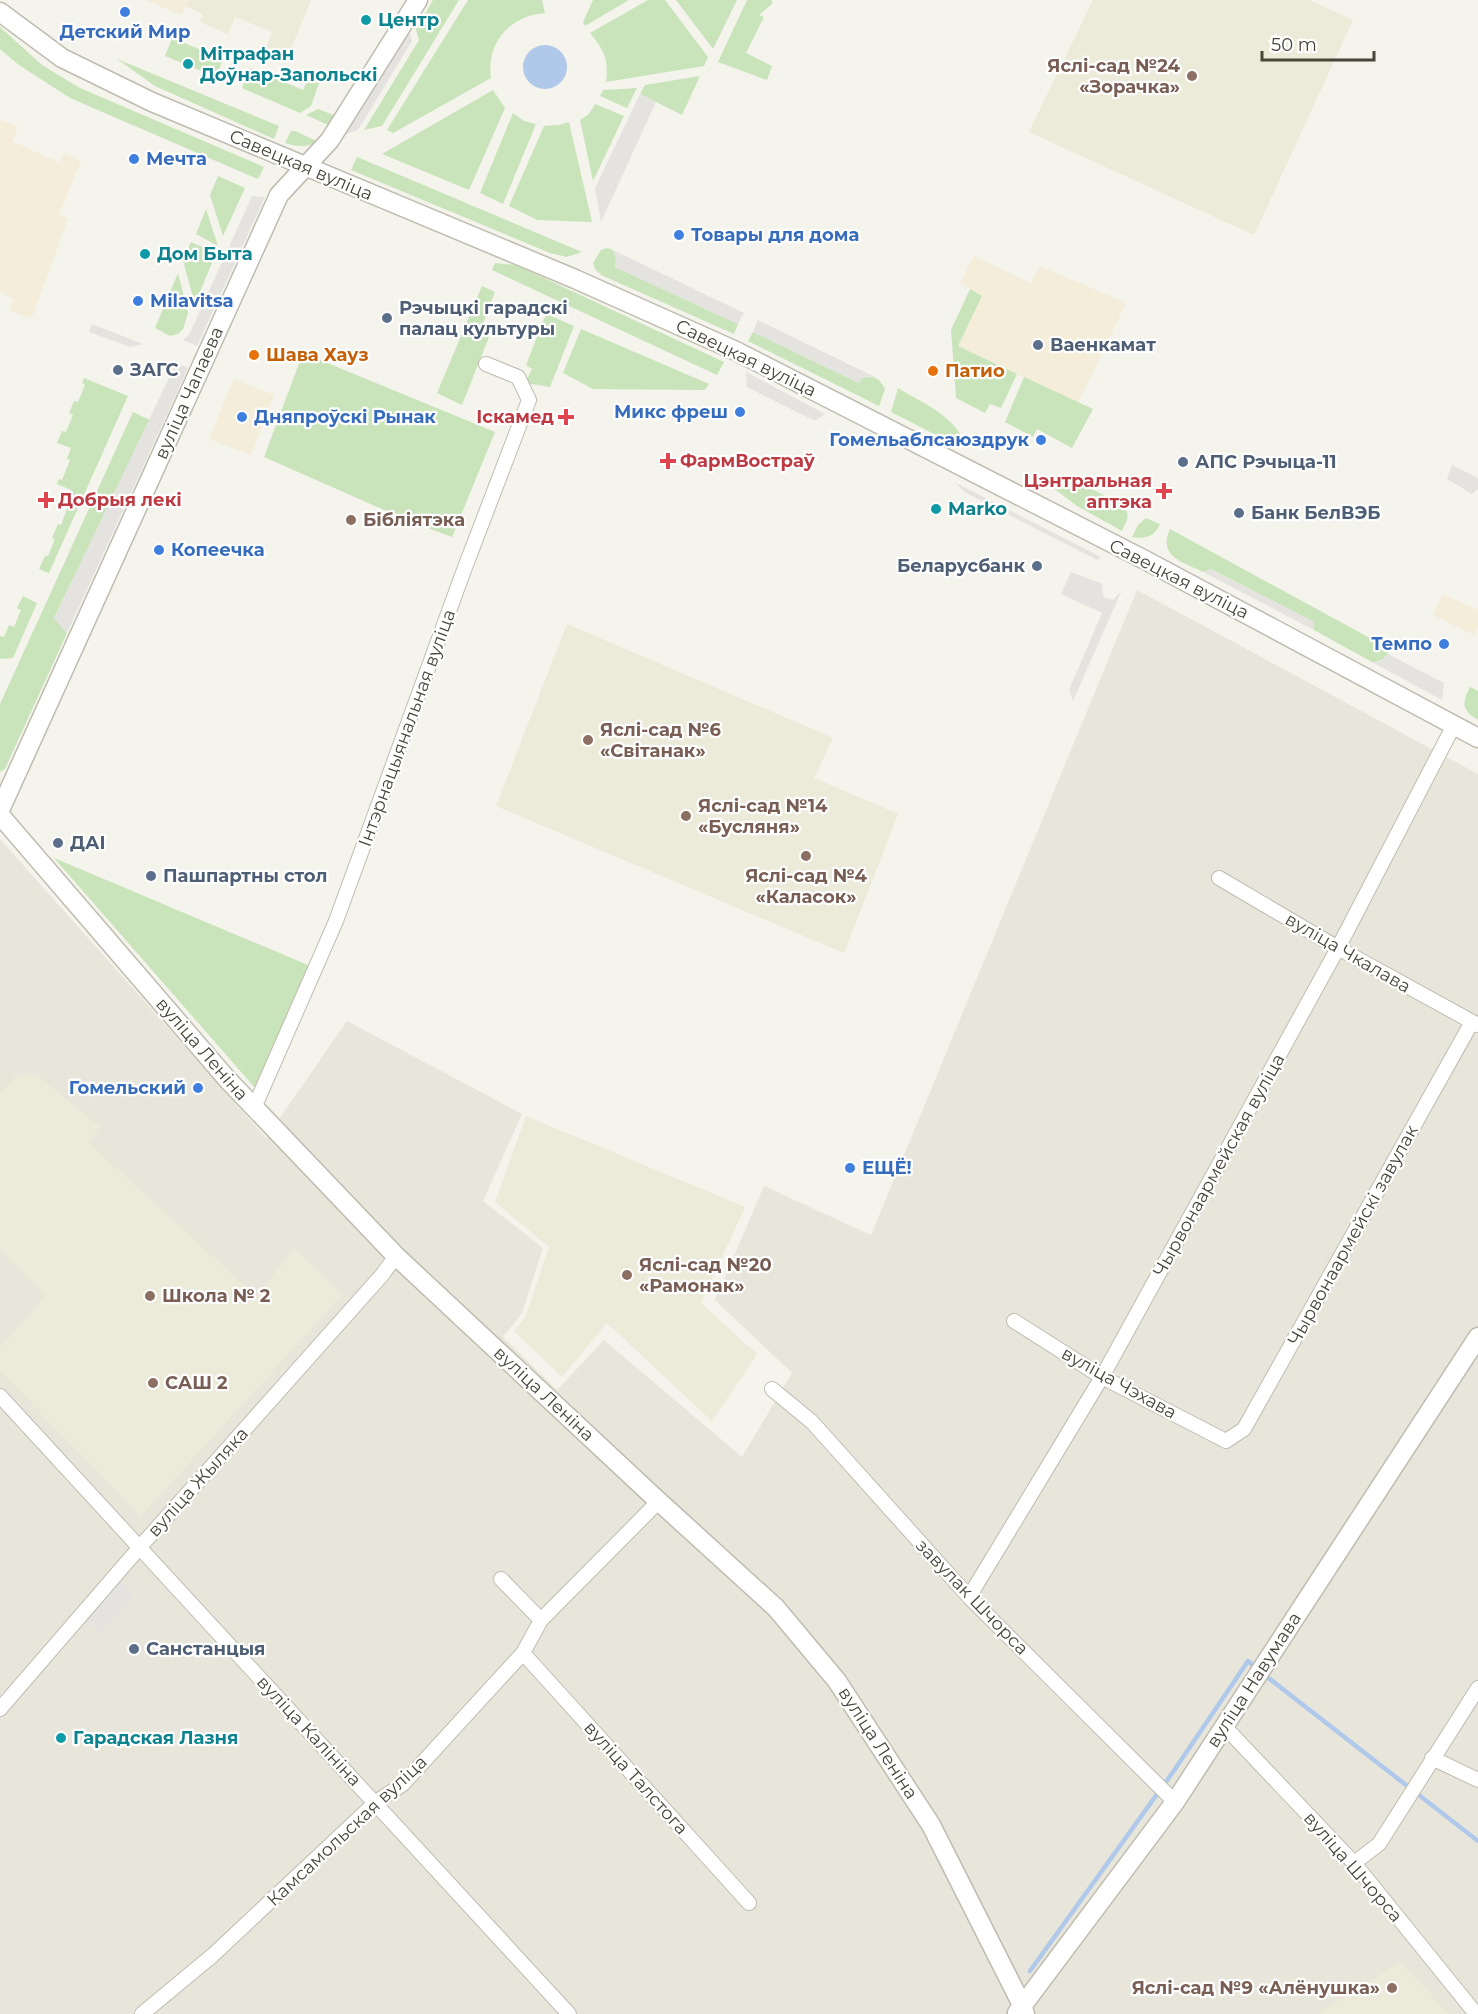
<svg xmlns="http://www.w3.org/2000/svg" width="1478" height="2014" viewBox="0 0 1478 2014" font-family="Montserrat,sans-serif">
  <rect width="100%" height="100%" fill="#f4f3ec"/>
  <path fill="#e8e6db" d="M 1137,590 L 1478,774 L 1478,2014 L 0,2014 L 0,839 L 266,1138 L 347,1021 L 522,1114 L 483,1201 L 543,1248 L 522,1313 L 503,1337 L 557,1390 L 604,1340 L 742,1457 L 792,1373 L 715,1300 L 764,1186 L 871,1235 Z"/>
  <path fill="#f3edda" d="M 146,0 L 188,0 L 181,15 Z
    M 0,119 L 18,127 L 12,141 L 60,163 L 64,153 L 81,161 L 59,215 L 68,219 L 33,315 L 27,318 L 9,310 L 14,299 L 0,293 Z
    M 974,256 L 1031,283 L 1040,266 L 1126,303 L 1078,403 L 958,346 L 982,296 L 960,283 Z
    M 234,379 L 274,395 L 251,455 L 209,439 Z
    M 1443,594 L 1478,610 L 1478,627 L 1474,635 L 1433,615 Z"/>
  <path fill="#ecead8" d="M 188,0 L 311,0 L 288,56 L 266,47 L 272,32 L 235,17 L 228,34 L 200,22 L 203,14 L 185,6 Z
    M 1093,0 L 1309,0 L 1353,20 L 1254,235 L 1029,132 Z
    M 567,624 L 833,738 L 814,778 L 898,814 L 844,953 L 496,806 Z
    M 17,1075 L 37,1075 L 100,1127 L 89,1143 L 257,1297 L 294,1248 L 342,1295 L 141,1516 L 0,1371 L 0,1348 L 46,1295 L 0,1249 L 0,1093 Z
    M 526,1116 L 745,1207 L 701,1303 L 757,1354 L 712,1421 L 607,1323 L 562,1377 L 514,1331 L 525,1318 L 549,1247 L 495,1202 Z
    M 1400,1962 L 1449,2014 L 1318,2014 Z"/>
  <path fill="#c9e4ba" d="M 433,0 L 459,0 L 382,126 L 364,130 L 419,40 L 416,30 Z
    M 468,0 L 542,0 L 545,13 C 510,16 486,42 491,78 L 393,133 L 387,130 Z
    M 593,0 L 629,0 L 585,26 L 583,22 Z
    M 648,0 L 665,0 L 708,57 L 704,66 L 606,82 C 609,59 604,50 590,33 Z
    M 676,0 L 737,0 L 713,49 Z
    M 747,0 L 772,0 L 772,4 L 759,15 L 764,17 L 746,53 L 772,66 L 767,80 L 718,62 Z
    M 0,27 L 42,65 L 80,88 L 264,167 L 258,179 L 70,98 L 19,65 L 0,49 Z
    M 172,38 L 223,59 L 216,77 L 165,56 Z
    M 117,59 L 279,126 L 274,139 L 155,86 Z
    M 250,68 L 303,90 L 308,79 L 319,83 L 311,106 L 300,113 L 242,88 Z
    M 700,76 L 682,115 L 640,94 L 645,85 Z
    M 637,88 L 627,108 L 600,96 L 603,90 Z
    M 493,90 L 505,108 L 469,190 L 382,154 Z
    M 595,104 L 624,116 L 593,181 L 580,120 L 589,114 Z
    M 318,109 L 336,116 L 330,126 L 306,115 Z
    M 513,113 L 524,121 L 536,124 L 503,204 L 480,193 Z
    M 569,122 L 592,222 L 537,220 L 509,206 L 544,126 L 559,125 Z
    M 291,131 L 295,131 L 319,142 C 307,147 297,147 285,143 Z
    M 357,157 L 582,252 L 567,257 L 550,253 L 351,170 Z
    M 218,176 L 245,188 L 223,236 L 210,195 Z
    M 206,209 L 218,246 L 196,234 Z
    M 191,242 L 216,253 L 195,304 L 183,261 Z
    M 607,248 L 613,250 L 616,258 L 615,267 L 738,324 L 734,334 L 601,275 L 595,269 L 593,263 L 601,250 Z
    M 495,263 L 516,265 L 724,362 L 717,375 L 492,270 Z
    M 178,273 L 188,313 L 183,329 L 178,334 L 170,336 L 155,328 Z
    M 482,286 L 495,292 L 481,329 L 489,337 L 462,405 L 437,393 Z
    M 970,289 L 982,296 L 958,346 L 1017,374 L 1001,408 L 990,404 L 985,413 L 956,398 L 951,330 Z
    M 546,314 L 574,326 L 550,387 L 525,383 L 532,369 L 526,365 Z
    M 581,329 L 709,384 L 705,390 L 593,389 L 563,373 Z
    M 753,332 L 859,383 L 861,379 C 873,374 879,378 885,389 L 879,406 L 748,341 Z
    M 303,353 L 495,432 L 452,537 L 409,521 L 264,457 Z
    M 1024,377 L 1093,409 L 1072,448 L 1037,429 L 1033,437 L 1005,422 Z
    M 84,378 L 128,396 L 49,573 L 39,569 L 45,556 L 48,556 L 55,539 L 52,538 L 58,524 L 61,525 L 68,506 L 65,504 L 71,490 L 57,484 L 59,479 L 62,480 L 70,460 L 67,459 L 71,448 L 57,443 L 62,431 L 66,432 L 73,415 L 69,413 L 74,401 L 78,402 L 85,385 L 82,383 Z
    M 898,388 C 924,404 954,415 966,445 L 938,436 L 891,412 Z
    M 133,412 L 150,420 L 54,618 L 67,633 L 5,769 L 0,772 L 0,704 Z
    M 1062,477 L 1070,478 L 1123,505 C 1131,515 1127,520 1122,531 L 1077,506 L 1052,487 L 1057,478 Z
    M 1146,518 L 1160,524 C 1154,537 1146,539 1132,537 L 1138,525 Z
    M 1170,529 L 1390,649 C 1387,658 1381,662 1372,662 L 1314,630 L 1314,622 L 1211,569 L 1203,572 C 1184,562 1157,557 1170,529 Z
    M 23,596 L 37,603 L 13,658 L 0,659 L 0,636 L 4,637 L 9,625 L 14,627 L 21,610 L 17,608 Z
    M 1470,687 L 1478,691 L 1478,720 C 1461,710 1462,703 1470,687 Z
    M 54,858 L 315,968 L 260,1094 L 249,1081 Z"/>
  <path fill="#e4e3e0" d="M 409,30 L 412,41 L 358,130 L 343,135 Z
    M 640,94 L 656,102 L 601,222 L 595,188 Z
    M 252,196 L 265,197 L 197,346 L 183,340 L 189,335 Z
    M 613,250 L 744,313 L 738,324 L 615,267 L 616,258 Z
    M 758,320 L 875,377 L 868,376 L 861,379 L 859,383 L 753,332 Z
    M 92,324 L 143,344 L 130,347 L 89,332 Z
    M 176,363 L 188,368 L 67,633 L 54,619 Z
    M 746,372 L 825,414 L 815,421 L 747,387 Z
    M 1452,465 L 1478,478 L 1478,489 L 1472,494 L 1447,479 Z
    M 954,482 L 1101,557 L 1097,560 L 966,493 Z
    M 1210,569 L 1314,622 L 1314,630 L 1203,572 Z
    M 1071,572 L 1103,584 L 1102,590 L 1104,597 L 1113,600 L 1122,590 L 1073,701 L 1069,690 L 1102,613 L 1061,594 Z
    M 1388,654 L 1444,683 L 1442,700 L 1372,662 L 1379,662 Z
    M 115,1576 L 133,1595 L 100,1635 L 81,1616 Z"/>
  <path fill="#b0c8ea" d="M523 67a22 22 0 1 1 44 0a22 22 0 1 1-44 0Z"/>
  <g fill="none" stroke-linecap="round" stroke-linejoin="round">
    <path stroke="#b0c8ea" stroke-width="4.5" d="M 1262,1673 L 1478,1841
      M 1030,1971 L 1173,1772 L 1248,1661 L 1256,1668"/>
    <defs>
      <path id="minor" d="M 1219,878 L 1338,948 L 1478,1025
        M 254,1108 L 336,921 L 464,570 L 529,400 L 518,377 L 486,364
        M 1014,1321 L 1102,1377 L 1226,1441 L 1244,1429 L 1472,1022
        M 772,1389 L 812,1422 L 969,1597 L 1175,1802
        M 0,1396 L 569,2014
        M 501,1579 L 541,1620
        M 969,1597 L 1102,1377 L 1338,948 L 1454,725
        M 523,1653 L 749,1903
        M 0,1709 L 140,1547 L 382,1275 L 396,1256
        M 1224,1726 L 1354,1863 L 1476,2014
        M 1432,1758 L 1478,1780
        M 1354,1863 L 1379,1844 L 1478,1688
        M 142,2014 L 213,1955 L 376,1802 L 403,1784 L 523,1653 L 541,1620 L 659,1501"/>
      <path id="tertiary" d="M 0,12 L 62,58 L 152,102 L 575,279 L 736,351 L 1145,560 L 1478,738
        M 0,810 L 279,195 L 330,140 L 418,0
        M 0,815 L 227,1079 L 396,1256 L 654,1497 L 776,1608 L 837,1681 L 931,1825 L 1022,2005 L 1025,2014
        M 1017,2013 L 1175,1802 L 1478,1337"/>
    </defs>
    <use href="#minor" stroke="#bfbcaf" stroke-width="16"/>
    <use href="#tertiary" stroke="#bfbcaf" stroke-width="21"/>
    <use href="#minor" stroke="#fff" stroke-width="14"/>
    <use href="#tertiary" stroke="#fff" stroke-width="18"/>
  </g>
  <g fill="#3f7fe0" stroke="#fff" stroke-width="2">
    <circle cx="125" cy="12" r="6"/>
    <circle cx="134" cy="159" r="6"/>
    <circle cx="679" cy="235" r="6"/>
    <circle cx="138" cy="301" r="6"/>
    <circle cx="740" cy="412" r="6"/>
    <circle cx="242" cy="417" r="6"/>
    <circle cx="1041" cy="440" r="6"/>
    <circle cx="159" cy="550" r="6"/>
    <circle cx="1444" cy="644" r="6"/>
    <circle cx="198" cy="1088" r="6"/>
    <circle cx="850" cy="1168" r="6"/>
  </g>
  <g fill="#0f9aa8" stroke="#fff" stroke-width="2">
    <circle cx="366" cy="20" r="6"/>
    <circle cx="188" cy="64" r="6"/>
    <circle cx="145" cy="254" r="6"/>
    <circle cx="936" cy="509" r="6"/>
    <circle cx="61" cy="1738" r="6"/>
  </g>
  <g fill="#8d6e63" stroke="#fff" stroke-width="2">
    <circle cx="1192" cy="76" r="6"/>
    <circle cx="351" cy="520" r="6"/>
    <circle cx="588" cy="740" r="6"/>
    <circle cx="686" cy="816" r="6"/>
    <circle cx="806" cy="856" r="6"/>
    <circle cx="627" cy="1275" r="6"/>
    <circle cx="150" cy="1296" r="6"/>
    <circle cx="153" cy="1383" r="6"/>
    <circle cx="1392" cy="1988" r="6"/>
  </g>
  <g fill="#5c6f8a" stroke="#fff" stroke-width="2">
    <circle cx="387" cy="318" r="6"/>
    <circle cx="1038" cy="345" r="6"/>
    <circle cx="118" cy="370" r="6"/>
    <circle cx="1183" cy="462" r="6"/>
    <circle cx="1239" cy="513" r="6"/>
    <circle cx="1037" cy="566" r="6"/>
    <circle cx="58" cy="843" r="6"/>
    <circle cx="151" cy="876" r="6"/>
    <circle cx="134" cy="1649" r="6"/>
  </g>
  <g fill="#e8710a" stroke="#fff" stroke-width="2">
    <circle cx="254" cy="355" r="6"/>
    <circle cx="933" cy="371" r="6"/>
  </g>
  <g fill="#e0444e" stroke="#fff" stroke-width="2">
    <path d="M563 408h6v6h6v6h-6v6h-6v-6h-6v-6h6z"/>
    <path d="M665 452h6v6h6v6h-6v6h-6v-6h-6v-6h6z"/>
    <path d="M1161 482h6v6h6v6h-6v6h-6v-6h-6v-6h6z"/>
    <path d="M43 491h6v6h6v6h-6v6h-6v-6h-6v-6h6z"/>
  </g>
  <g text-anchor="middle" dominant-baseline="central" stroke-width="4.5" stroke-linejoin="round" paint-order="stroke">
    <g font-size="18" font-weight="bold" fill="#0d838f" stroke="#fff" text-anchor="start">
      <text x="378" y="20">Центр</text>
      <text x="200" y="54">Мітрафан<tspan x="200" dy="21">Доўнар-Запольскі</tspan></text>
      <text x="157" y="254">Дом Быта</text>
      <text x="948" y="509">Marko</text>
      <text x="73" y="1738">Гарадская Лазня</text>
    </g>
    <g font-size="18" font-weight="bold" fill="#366cbe" stroke="#fff" text-anchor="start">
      <text x="125" y="32" text-anchor="middle">Детский Мир</text>
      <text x="146" y="159">Мечта</text>
      <text x="691" y="235">Товары для дома</text>
      <text x="150" y="301">Milavitsa</text>
      <text x="728" y="412" text-anchor="end">Микс фреш</text>
      <text x="254" y="417">Дняпроўскі Рынак</text>
      <text x="1029" y="440" text-anchor="end">Гомельаблсаюздрук</text>
      <text x="171" y="550">Копеечка</text>
      <text x="1432" y="644" text-anchor="end">Темпо</text>
      <text x="186" y="1088" text-anchor="end">Гомельский</text>
      <text x="862" y="1168">ЕЩЁ!</text>
    </g>
    <g font-size="18" font-weight="bold" fill="#785e54" stroke="#fff" text-anchor="start">
      <text x="1180" y="66" text-anchor="end">Яслі-сад №24<tspan x="1180" dy="21">«Зорачка»</tspan></text>
      <text x="363" y="520">Бібліятэка</text>
      <text x="600" y="730">Яслі-сад №6<tspan x="600" dy="21">«Світанак»</tspan></text>
      <text x="698" y="806">Яслі-сад №14<tspan x="698" dy="21">«Бусляня»</tspan></text>
      <text x="806" y="876" text-anchor="middle">Яслі-сад №4<tspan x="806" dy="21">«Каласок»</tspan></text>
      <text x="639" y="1265">Яслі-сад №20<tspan x="639" dy="21">«Рамонак»</tspan></text>
      <text x="162" y="1296">Школа № 2</text>
      <text x="165" y="1383">САШ 2</text>
      <text x="1380" y="1988" text-anchor="end">Яслі-сад №9 «Алёнушка»</text>
    </g>
    <g font-size="18" fill="#48453a" stroke="#fff">
      <text transform="translate(301 165) rotate(23)">Савецкая вуліца</text>
      <text transform="translate(746 358) rotate(26)">Савецкая вуліца</text>
      <text transform="translate(189 393) rotate(-66)">вуліца Чапаева</text>
      <text transform="translate(1179 579) rotate(27)">Савецкая вуліца</text>
      <text transform="translate(407 728) rotate(-70)">Інтэрнацыянальная вуліца</text>
      <text transform="translate(1348 953) rotate(30)">вуліца Чкалава</text>
      <text transform="translate(202 1049) rotate(49)">вуліца Леніна</text>
      <text transform="translate(1219 1165) rotate(-61)">Чырвонаармейская вуліца</text>
      <text transform="translate(1353 1235) rotate(-61)">Чырвонаармейскі завулак</text>
      <text transform="translate(1119 1383) rotate(29)">вуліца Чэхава</text>
      <text transform="translate(544 1394) rotate(43)">вуліца Леніна</text>
      <text transform="translate(198 1482) rotate(-48)">вуліца Жыляка</text>
      <text transform="translate(972 1597) rotate(46)">завулак Шчорса</text>
      <text transform="translate(1254 1680) rotate(-57)">вуліца Навумава</text>
      <text transform="translate(309 1731) rotate(47)">вуліца Калініна</text>
      <text transform="translate(878 1743) rotate(57)">вуліца Леніна</text>
      <text transform="translate(636 1778) rotate(48)">вуліца Талстога</text>
      <text transform="translate(347 1831) rotate(-43)">Камсамольская вуліца</text>
      <text transform="translate(1353 1867) rotate(49)">вуліца Шчорса</text>
    </g>
    <g font-size="18" font-weight="bold" fill="#4e5e75" stroke="#fff" text-anchor="start">
      <text x="399" y="308">Рэчыцкі гарадскі<tspan x="399" dy="21">палац культуры</tspan></text>
      <text x="1050" y="345">Ваенкамат</text>
      <text x="130" y="370">ЗАГС</text>
      <text x="1195" y="462">АПС Рэчыца-11</text>
      <text x="1251" y="513">Банк БелВЭБ</text>
      <text x="1025" y="566" text-anchor="end">Беларусбанк</text>
      <text x="70" y="843">ДАІ</text>
      <text x="163" y="876">Пашпартны стол</text>
      <text x="146" y="1649">Санстанцыя</text>
    </g>
    <g font-size="18" font-weight="bold" fill="#c56008" stroke="#fff" text-anchor="start">
      <text x="266" y="355">Шава Хауз</text>
      <text x="945" y="371">Патио</text>
    </g>
    <g font-size="18" font-weight="bold" fill="#be3a42" stroke="#fff" text-anchor="end">
      <text x="554" y="417">Іскамед</text>
      <text x="680" y="461" text-anchor="start">ФармВостраў</text>
      <text x="1152" y="481">Цэнтральная<tspan x="1152" dy="21">аптэка</tspan></text>
      <text x="58" y="500" text-anchor="start">Добрыя лекі</text>
    </g>
  </g>
  <path d="M1262 51v9h112v-9" fill="none" stroke="#48453a" stroke-width="3"/>
  <text x="1271" y="51" font-size="18" fill="#48453a" stroke="#ffffff" stroke-width="4.5" paint-order="stroke">50 m</text>
</svg>
